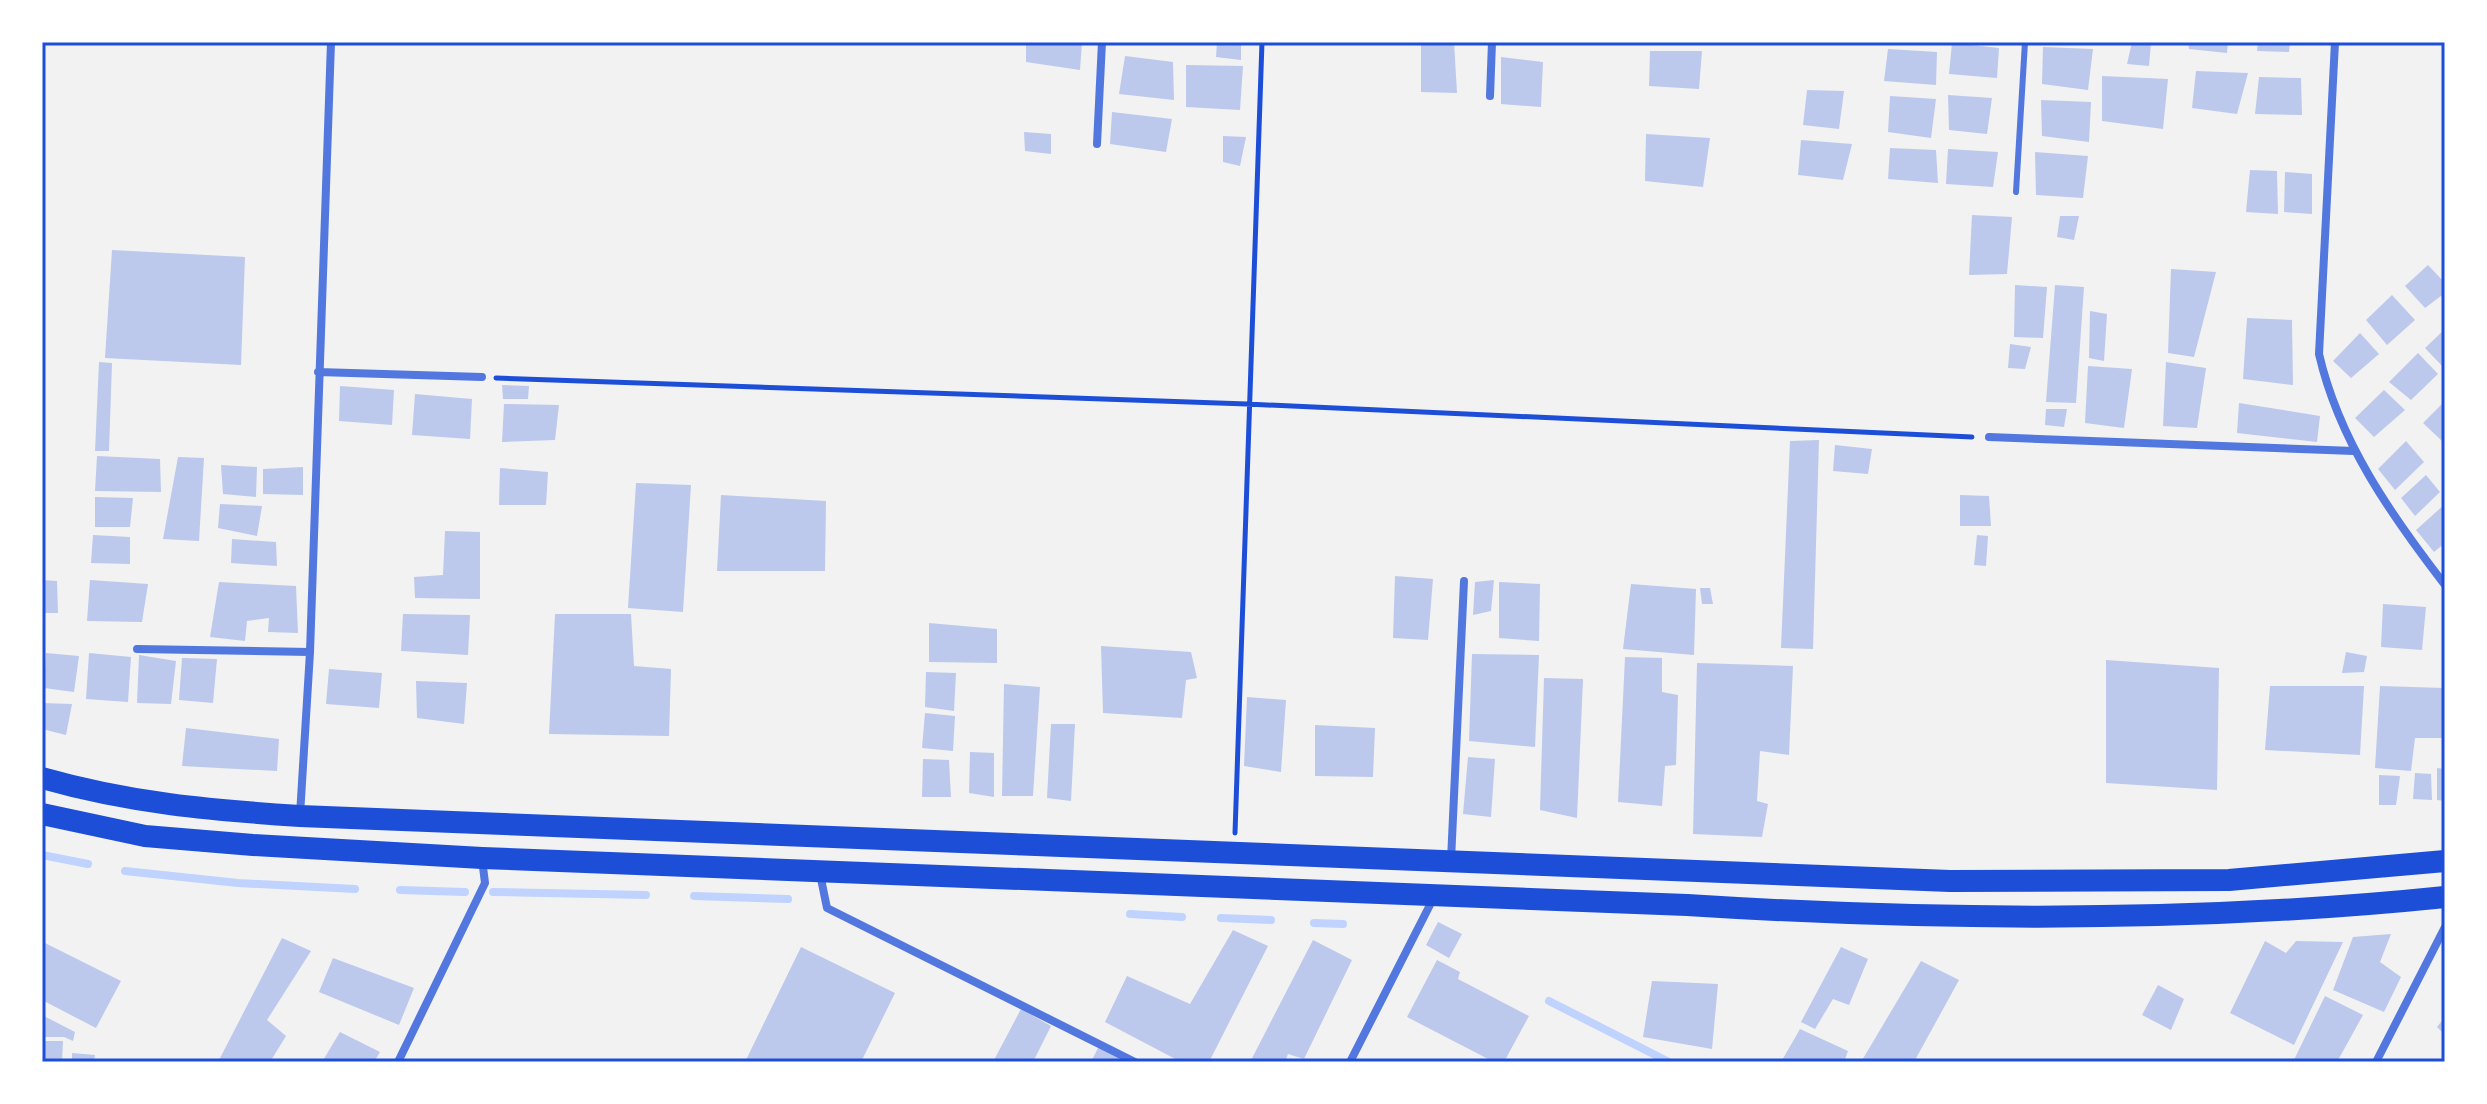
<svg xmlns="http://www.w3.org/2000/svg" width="2487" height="1104" viewBox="0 0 2487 1104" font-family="Signika,sans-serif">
  <rect width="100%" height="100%" fill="#f2f2f2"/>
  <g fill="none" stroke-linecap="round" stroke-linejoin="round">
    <path stroke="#bfd3fe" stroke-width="8" d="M 42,855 L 88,864
      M 125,871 L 238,883 L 355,889
      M 400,890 L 465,892
      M 493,892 L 646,895
      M 694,896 L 788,899
      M 1130,914 L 1182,917
      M 1221,918 L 1271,920
      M 1314,923 L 1343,924
      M 1549,1001 L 1669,1062"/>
  </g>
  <path fill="#bdc9ec" d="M 1026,42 L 1082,42 L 1080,70 L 1026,62 Z
    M 1217,42 L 1241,42 L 1241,60 L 1216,57 Z
    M 1421,42 L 1454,42 L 1457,93 L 1421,92 Z
    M 2132,42 L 2151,43 L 2149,66 L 2127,64 Z
    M 2188,42 L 2228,42 L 2227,53 L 2189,49 Z
    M 2258,42 L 2290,42 L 2289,52 L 2257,51 Z
    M 1952,43 L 1999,48 L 1997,78 L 1949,74 Z
    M 2043,47 L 2093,49 L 2088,90 L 2042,84 Z
    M 1888,49 L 1937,52 L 1936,85 L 1884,81 Z
    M 1650,51 L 1702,51 L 1699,89 L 1649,86 Z
    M 1125,56 L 1173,62 L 1174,100 L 1119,94 Z
    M 1501,57 L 1543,62 L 1541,107 L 1501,104 Z
    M 1186,65 L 1243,66 L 1240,110 L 1186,107 Z
    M 2196,71 L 2248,73 L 2237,114 L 2192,108 Z
    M 2102,76 L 2168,79 L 2163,129 L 2102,121 Z
    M 2259,77 L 2301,78 L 2302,115 L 2255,114 Z
    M 1807,90 L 1844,91 L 1839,129 L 1803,125 Z
    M 1948,95 L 1992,98 L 1987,134 L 1949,130 Z
    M 1890,96 L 1936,99 L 1931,138 L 1888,132 Z
    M 2041,100 L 2091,102 L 2089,142 L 2042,136 Z
    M 1112,112 L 1172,119 L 1166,152 L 1110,144 Z
    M 1024,132 L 1051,134 L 1051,154 L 1025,151 Z
    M 1646,134 L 1710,138 L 1703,187 L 1645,181 Z
    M 1223,136 L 1246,137 L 1240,166 L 1223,162 Z
    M 1801,140 L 1852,144 L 1843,180 L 1798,175 Z
    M 1890,148 L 1936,150 L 1938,183 L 1888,179 Z
    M 1948,149 L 1998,152 L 1993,187 L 1946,184 Z
    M 2035,152 L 2088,156 L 2083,198 L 2036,195 Z
    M 2250,170 L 2277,171 L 2278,214 L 2246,212 Z
    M 2285,172 L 2312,174 L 2312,214 L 2284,212 Z
    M 1972,215 L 2012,217 L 2007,274 L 1969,275 Z
    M 2060,216 L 2079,216 L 2074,240 L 2057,237 Z
    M 112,250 L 245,257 L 241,365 L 105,358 Z
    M 2428,265 L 2445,283 L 2445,293 L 2425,308 L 2405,286 Z
    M 2171,269 L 2216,272 L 2194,357 L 2168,353 Z
    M 2015,285 L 2047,287 L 2043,338 L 2014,337 Z
    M 2055,285 L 2084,287 L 2076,403 L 2046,402 Z
    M 2392,295 L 2415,320 L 2387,345 L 2366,320 Z
    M 2090,311 L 2107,314 L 2104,361 L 2089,358 Z
    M 2247,318 L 2292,320 L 2293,385 L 2243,379 Z
    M 2445,329 L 2445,369 L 2425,348 Z
    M 2360,333 L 2379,354 L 2351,378 L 2333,361 Z
    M 2010,344 L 2031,347 L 2025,369 L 2008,368 Z
    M 2418,353 L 2438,374 L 2411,400 L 2389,382 Z
    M 99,362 L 112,363 L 109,451 L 95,451 Z
    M 2166,362 L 2206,368 L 2197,428 L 2163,426 Z
    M 2088,366 L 2132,369 L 2124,428 L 2085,423 Z
    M 502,385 L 529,386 L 528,399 L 503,399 Z
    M 340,386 L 394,390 L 392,425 L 339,421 Z
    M 2384,390 L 2405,410 L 2374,437 L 2355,418 Z
    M 415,394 L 472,399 L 470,439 L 412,435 Z
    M 2445,401 L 2445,440 L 2443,442 L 2423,423 Z
    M 2239,403 L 2320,416 L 2317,442 L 2237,433 Z
    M 504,404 L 559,405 L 555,440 L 502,442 Z
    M 2046,409 L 2067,409 L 2064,427 L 2045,425 Z
    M 1819,440 L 1813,649 L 1781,648 L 1790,441 Z
    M 2406,441 L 2424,462 L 2395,490 L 2378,469 Z
    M 1835,445 L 1872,449 L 1868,474 L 1833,471 Z
    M 97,456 L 160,459 L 161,492 L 95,491 Z
    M 178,457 L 204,458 L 199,541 L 163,539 Z
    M 221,465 L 257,467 L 256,497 L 223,494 Z
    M 303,467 L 303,495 L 263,494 L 263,469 Z
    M 500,468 L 548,472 L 546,505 L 499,505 Z
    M 2426,475 L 2440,492 L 2415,516 L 2401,498 Z
    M 636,483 L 691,485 L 683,612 L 628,608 Z
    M 721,495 L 826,501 L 825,571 L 717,571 Z
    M 1960,495 L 1989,496 L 1991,526 L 1960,526 Z
    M 95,497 L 133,498 L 130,527 L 95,527 Z
    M 220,504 L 262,506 L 257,536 L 218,528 Z
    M 2445,504 L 2445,543 L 2434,552 L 2416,530 Z
    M 445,531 L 480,532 L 480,599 L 415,598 L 414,577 L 443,575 Z
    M 93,535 L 130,537 L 130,564 L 91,563 Z
    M 1977,535 L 1988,536 L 1986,566 L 1974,565 Z
    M 232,539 L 276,542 L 277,566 L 231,563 Z
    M 1395,576 L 1433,579 L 1428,640 L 1393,638 Z
    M 42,580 L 57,581 L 58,613 L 42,613 Z
    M 90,580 L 148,584 L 142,622 L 87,621 Z
    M 1494,580 L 1491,611 L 1473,615 L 1475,582 Z
    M 219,582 L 296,586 L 298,633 L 268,632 L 269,618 L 247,621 L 245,641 L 210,637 Z
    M 1499,582 L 1540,584 L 1539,641 L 1499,638 Z
    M 1631,584 L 1696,589 L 1694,655 L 1623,649 Z
    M 1700,588 L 1710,588 L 1713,604 L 1702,604 Z
    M 2383,604 L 2426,607 L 2422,650 L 2381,647 Z
    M 403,614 L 470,615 L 468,655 L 401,651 Z
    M 555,614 L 631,614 L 634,666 L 671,669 L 669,736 L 549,734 Z
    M 929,623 L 997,629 L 997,663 L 929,662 Z
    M 1101,646 L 1191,652 L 1197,678 L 1186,680 L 1182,718 L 1103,713 Z
    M 2346,652 L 2367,656 L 2364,672 L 2342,673 Z
    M 46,653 L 79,656 L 74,692 L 44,688 Z
    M 89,653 L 131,657 L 128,702 L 86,699 Z
    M 1472,654 L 1539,655 L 1535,747 L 1469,741 Z
    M 139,655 L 176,661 L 171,704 L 137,703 Z
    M 1625,657 L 1662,658 L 1662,692 L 1678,695 L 1676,765 L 1665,766 L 1662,806 L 1618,802 Z
    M 182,658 L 217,659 L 213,703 L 179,700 Z
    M 2106,660 L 2219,668 L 2217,790 L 2106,783 Z
    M 1697,663 L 1793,666 L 1789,755 L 1760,751 L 1757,801 L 1768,804 L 1762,837 L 1693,834 Z
    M 329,669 L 382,673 L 379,708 L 326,704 Z
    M 926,672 L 956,673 L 954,711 L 925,707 Z
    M 1544,678 L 1583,679 L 1577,818 L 1540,810 Z
    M 416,681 L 467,683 L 464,724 L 417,718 Z
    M 1004,684 L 1040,687 L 1033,796 L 1002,796 Z
    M 2270,686 L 2364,686 L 2360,755 L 2265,750 Z
    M 2380,686 L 2445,688 L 2445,738 L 2415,738 L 2411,771 L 2375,768 Z
    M 1247,697 L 1286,700 L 1281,772 L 1244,766 Z
    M 42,703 L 72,704 L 66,735 L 42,729 Z
    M 925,713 L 955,716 L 953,751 L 922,748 Z
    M 1051,724 L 1075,724 L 1071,801 L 1047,798 Z
    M 1315,725 L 1375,728 L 1373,777 L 1315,776 Z
    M 186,728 L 279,739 L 277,771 L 182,766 Z
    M 970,752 L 994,753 L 994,797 L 969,793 Z
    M 1468,757 L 1495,759 L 1491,817 L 1463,814 Z
    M 923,759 L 949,760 L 951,797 L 922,797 Z
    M 2437,768 L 2445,769 L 2445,801 L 2437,800 Z
    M 2415,773 L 2431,774 L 2432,800 L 2413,799 Z
    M 2379,775 L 2400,776 L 2396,805 L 2379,805 Z
    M 1438,922 L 1462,934 L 1449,958 L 1426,945 Z
    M 1233,930 L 1268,946 L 1209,1062 L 1181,1062 L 1105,1022 L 1127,976 L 1190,1004 Z
    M 2391,934 L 2380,962 L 2401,977 L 2384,1012 L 2333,990 L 2353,937 Z
    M 282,938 L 311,951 L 267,1020 L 286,1036 L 270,1062 L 218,1062 Z
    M 1313,940 L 1352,960 L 1304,1059 L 1288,1054 L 1285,1062 L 1250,1062 Z
    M 2265,941 L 2286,953 L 2296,941 L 2343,942 L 2294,1045 L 2230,1013 Z
    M 43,942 L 121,981 L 96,1028 L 42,1000 Z
    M 801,947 L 895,993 L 861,1062 L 745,1062 Z
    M 1841,947 L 1868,959 L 1849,1005 L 1833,999 L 1815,1029 L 1801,1022 Z
    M 333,958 L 414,988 L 399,1025 L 319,992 Z
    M 1437,960 L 1460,972 L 1458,979 L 1529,1016 L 1504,1062 L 1494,1062 L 1407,1017 Z
    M 1921,961 L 1959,980 L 1914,1062 L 1861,1062 Z
    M 1652,981 L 1718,984 L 1712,1049 L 1643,1037 Z
    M 2158,985 L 2184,999 L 2171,1030 L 2142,1015 Z
    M 2325,996 L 2363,1015 L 2337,1062 L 2293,1062 Z
    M 1021,1009 L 1051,1026 L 1033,1062 L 993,1062 Z
    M 42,1015 L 75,1032 L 73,1041 L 64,1037 L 42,1037 Z
    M 2445,1017 L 2445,1035 L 2437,1027 Z
    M 1800,1029 L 1848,1051 L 1844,1062 L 1781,1062 Z
    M 340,1032 L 380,1052 L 374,1062 L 322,1062 Z
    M 42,1041 L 63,1041 L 62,1062 L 42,1062 Z
    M 1099,1046 L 1128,1062 L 1091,1062 Z
    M 72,1053 L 95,1055 L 94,1062 L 72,1062 Z"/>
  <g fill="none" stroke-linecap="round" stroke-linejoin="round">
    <path stroke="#1d4ed8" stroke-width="5" d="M 496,378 L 1247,404 L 1972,437
      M 1235,833 L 1262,42"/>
    <path stroke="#5277de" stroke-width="6" d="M 2016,192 L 2025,42"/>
    <path stroke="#5277de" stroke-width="8" d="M 2335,42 L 2319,354 C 2339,441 2391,515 2445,585
      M 1490,96 L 1492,42
      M 1097,144 L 1102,42
      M 318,372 L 482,377
      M 1989,437 L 2354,451
      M 137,649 L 310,652
      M 300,815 L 310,652 L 331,42
      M 1451,860 L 1464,581
      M 820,874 L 827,908 L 1135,1062
      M 398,1062 L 485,883 L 482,859
      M 1350,1062 L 1433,899
      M 2376,1062 L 2445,927"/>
    <path stroke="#1d4ed8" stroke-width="22" d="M 42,778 C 130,803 209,810 300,816 L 1950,881 L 2229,880 L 2445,861
      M 42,814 L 145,836 L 253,845 L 482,858 L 1687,905 C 1939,921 2193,923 2445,897"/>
  </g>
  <rect width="2487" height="1104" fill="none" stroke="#ffffff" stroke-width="88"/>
  <rect x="44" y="44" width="2399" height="1016" fill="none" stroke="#1d4ed8" stroke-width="3"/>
</svg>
